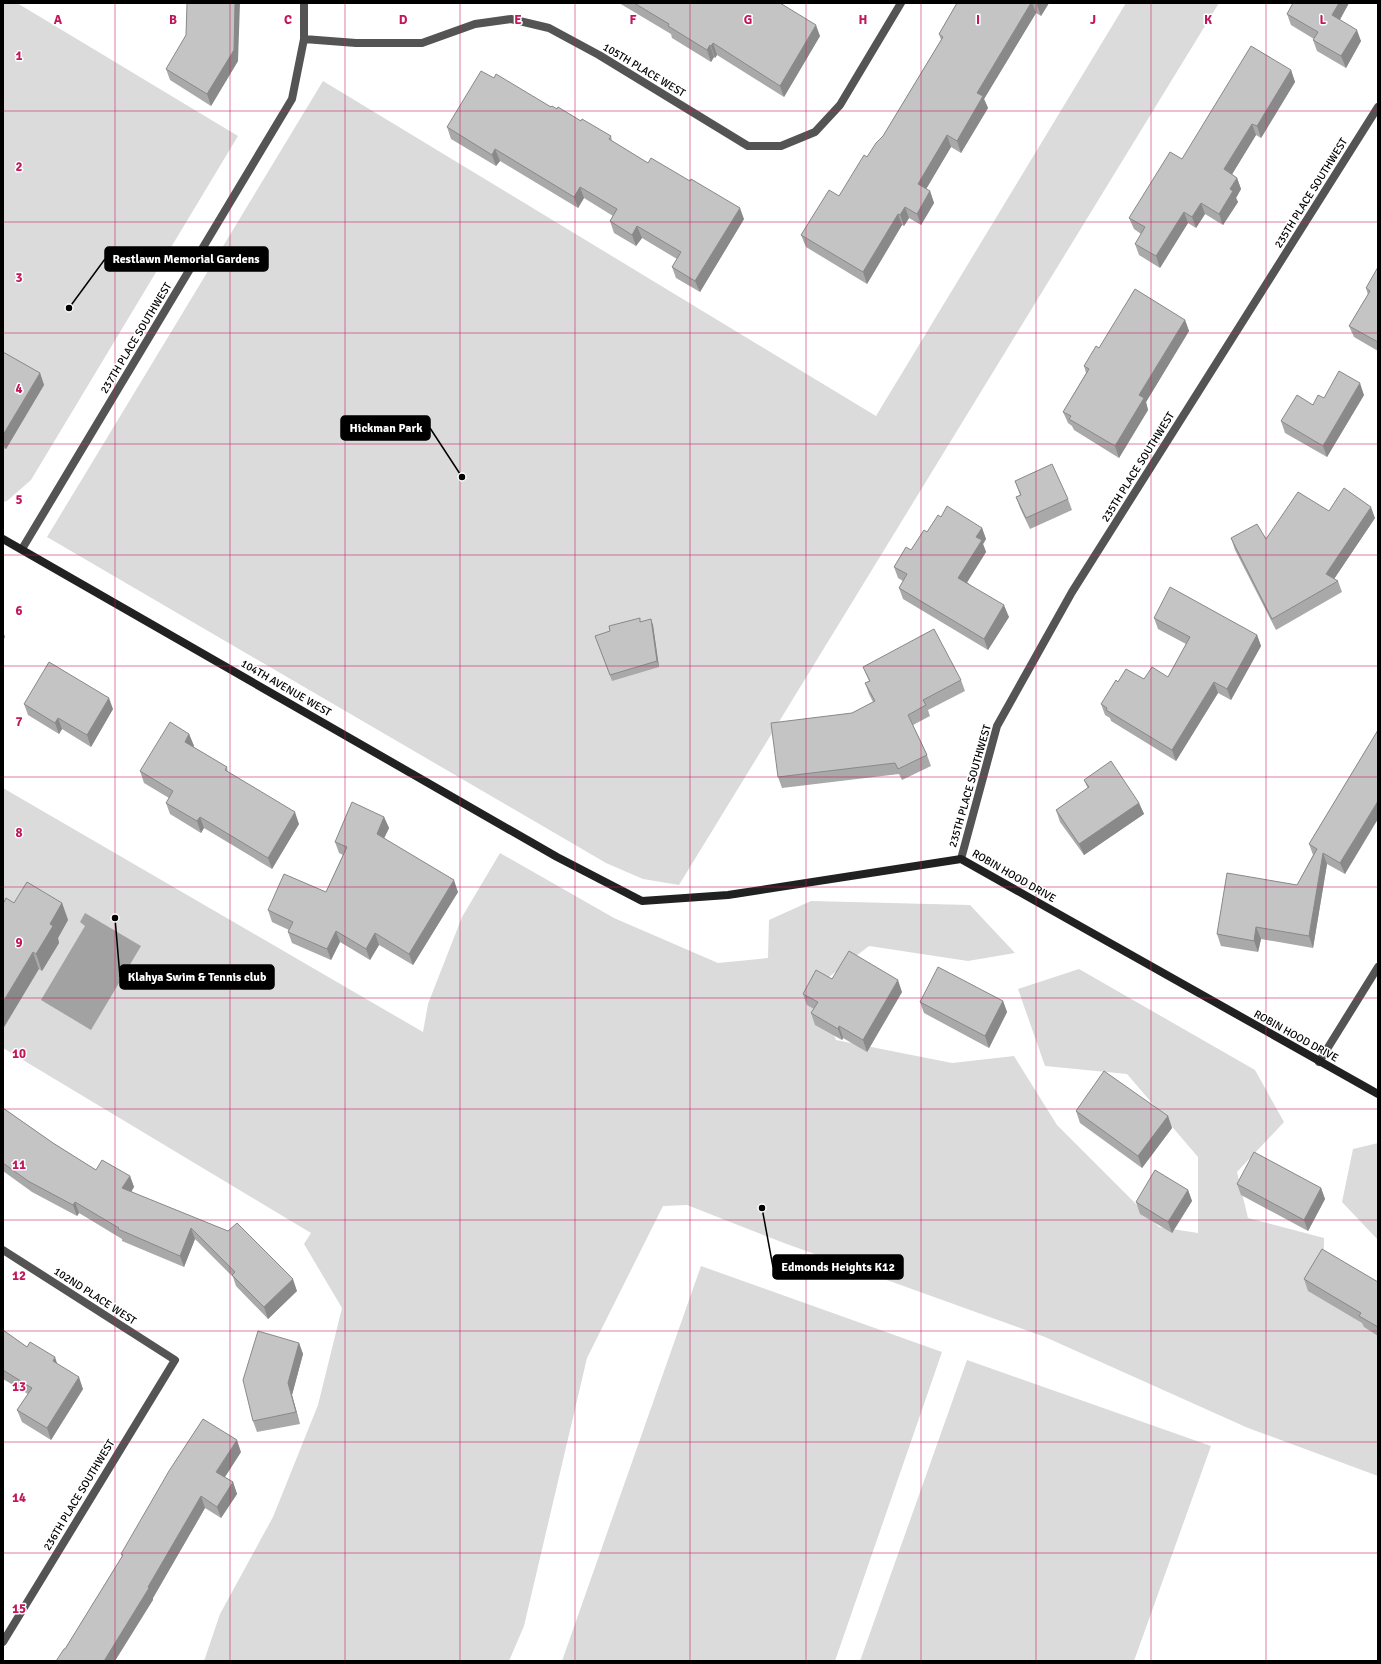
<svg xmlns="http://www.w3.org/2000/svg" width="1381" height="1664" viewBox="0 0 1381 1664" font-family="Signika,sans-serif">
  <rect width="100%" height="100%" fill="#fff"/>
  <path fill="#dbdbdb" d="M 3,3 L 17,3 L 238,136 L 31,480 L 7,501 L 3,502 Z
    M 1126,3 L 1219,3 L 679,885 L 643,879 L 606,863 L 47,537 L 323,81 L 876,416 Z
    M 3,788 L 423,1032 L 428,1004 L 462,917 L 500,853 L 614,918 L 718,963 L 768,958 L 769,920 L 811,901 L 970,905 L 1015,953 L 968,961 L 869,946 L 816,987 L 836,1040 L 952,1063 L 1014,1056 L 1057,1125 L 1159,1227 L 1198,1233 L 1198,1157 L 1127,1074 L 1045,1066 L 1018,989 L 1079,969 L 1255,1070 L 1284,1122 L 1237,1172 L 1248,1218 L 1324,1238 L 1323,1294 L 1378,1329 L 1378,1476 L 1248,1428 L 1045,1337 L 784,1243 L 687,1205 L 663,1206 L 587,1358 L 524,1626 L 509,1661 L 204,1661 L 220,1614 L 273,1517 L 318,1405 L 342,1308 L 304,1244 L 311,1233 L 3,1048 Z
    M 1378,1143 L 1378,1240 L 1342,1202 L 1353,1149 Z
    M 701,1266 L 942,1352 L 835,1661 L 562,1661 Z
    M 967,1360 L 1211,1446 L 1134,1661 L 860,1661 Z"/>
  <path fill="#a2a2a2" d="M 85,913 L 141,946 L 91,1030 L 41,1000 L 85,926 L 80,922 Z"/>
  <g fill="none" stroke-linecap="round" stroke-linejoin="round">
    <path stroke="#545454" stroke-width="8" d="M 304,39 L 356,43 L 422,43 L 475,24 L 511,19 L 549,28 L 599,55 L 748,146 L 781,146 L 815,132 L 840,105 L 901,3
      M 22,549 L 292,99 L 304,39 L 304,3
      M 961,859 L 997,726 L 1072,592 L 1378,107
      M 1319,1062 L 1378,967
      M 3,1250 L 175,1360 L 3,1642"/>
    <path stroke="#212121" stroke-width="8" d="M 3,539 L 557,857 L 642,901 L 728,895 L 961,859 L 1378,1094"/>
  </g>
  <path fill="#a9a9a9" d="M 619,3 L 780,3 L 820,36 L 784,97 L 717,55 L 715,58 L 714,57 L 711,62 L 672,38 L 671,34 Z
    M 957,3 L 1049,3 L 1041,16 L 1036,13 L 984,99 L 988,108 L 961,153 L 951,147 L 926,189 L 930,191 L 934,203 L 921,225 L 909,218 L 904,226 L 902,225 L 867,284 L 806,247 L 801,235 L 839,196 L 883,136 L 941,40 L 939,34 Z
    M 1293,3 L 1349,3 L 1340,20 L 1361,41 L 1346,68 L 1317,51 L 1313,40 L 1314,39 L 1291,25 L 1287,14 Z
    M 238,61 L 211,106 L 170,80 L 166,69 Z
    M 1291,70 L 1295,82 L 1261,138 L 1256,135 L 1232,174 L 1237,178 L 1241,189 L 1236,198 L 1238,202 L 1223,225 L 1205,214 L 1196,228 L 1188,223 L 1160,268 L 1139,255 L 1135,244 L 1141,234 L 1134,229 L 1129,218 L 1182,159 Z
    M 494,78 L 551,107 L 581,121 L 611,136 L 612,141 L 648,163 L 744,219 L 700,292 L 676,278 L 672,267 L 677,259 L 642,238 L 636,246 L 614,233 L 610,221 L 613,216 L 584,198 L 578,208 L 500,161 L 496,166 L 451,139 L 447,127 Z
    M 1378,267 L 1378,351 L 1354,337 L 1349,326 L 1368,295 L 1366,288 Z
    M 1185,320 L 1189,331 L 1146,402 L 1148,410 L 1119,458 L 1074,430 L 1072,426 L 1068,423 L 1063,412 L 1086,373 L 1084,366 L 1099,348 Z
    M 3,352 L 40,373 L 44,385 L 6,449 L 3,448 Z
    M 1364,395 L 1327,457 L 1285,433 L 1281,421 L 1324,398 Z
    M 1015,481 L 1068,499 L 1072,510 L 1030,529 L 1020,508 L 1016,497 L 1020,495 Z
    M 1329,511 L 1375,518 L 1334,579 L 1338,581 L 1342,592 L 1276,630 L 1235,550 L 1231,538 L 1266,539 Z
    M 941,517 L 982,528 L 986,539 L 983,544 L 986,552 L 967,582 L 1009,617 L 988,650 L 903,599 L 899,588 L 903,581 L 898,578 L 894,567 L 911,550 Z
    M 1154,618 L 1257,635 L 1261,646 L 1231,700 L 1218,693 L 1176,761 L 1111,721 L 1110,718 L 1105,715 L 1101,704 L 1118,682 L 1168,677 L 1186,644 L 1158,629 Z
    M 641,622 L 653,625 L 659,667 L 612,681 L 595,636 Z
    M 863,667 L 961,680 L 965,691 L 928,710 L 930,716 L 913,725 L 927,755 L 931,766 L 902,780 L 899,774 L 782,788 L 778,777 L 852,713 L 873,702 L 869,694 L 865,683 L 869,681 Z
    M 24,704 L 113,709 L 91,747 L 62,729 L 59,734 L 28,715 Z
    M 1378,730 L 1345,874 L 1327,864 L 1313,948 L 1261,939 L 1258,952 L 1221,946 L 1217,934 L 1297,885 L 1313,855 L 1309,844 Z
    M 189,734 L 194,746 L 193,747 L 227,767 L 228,772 L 299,824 L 272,869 L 204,828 L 201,833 L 170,814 L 166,803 L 169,798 L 144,783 L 140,771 Z
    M 1084,780 L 1139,803 L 1144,814 L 1084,855 L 1060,822 L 1056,810 L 1088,789 Z
    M 384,817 L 389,828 L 384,838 L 458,892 L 413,965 L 379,945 L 370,960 L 340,942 L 331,960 L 292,943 L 288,932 L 289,930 L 272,922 L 268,910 L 326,892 L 343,855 L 339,853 L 335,842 Z
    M 14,903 L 62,903 L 68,920 L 58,938 L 59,943 L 42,971 L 39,969 Z
    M 832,979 L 902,992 L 867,1052 L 843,1038 L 842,1040 L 815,1025 L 811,1013 L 814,1009 L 807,1005 L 803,994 Z
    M 1003,1001 L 1007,1012 L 989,1048 L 924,1013 L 920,1002 Z
    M 3,1108 L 53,1143 L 96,1170 L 130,1176 L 134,1187 L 131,1191 L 297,1291 L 268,1319 L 236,1286 L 233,1277 L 195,1239 L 184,1267 L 122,1241 L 122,1239 L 79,1213 L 77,1216 L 32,1192 L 3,1171 Z
    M 1076,1111 L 1168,1116 L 1172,1128 L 1142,1168 L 1080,1123 Z
    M 1237,1184 L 1321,1188 L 1325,1199 L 1308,1231 L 1241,1195 Z
    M 1188,1190 L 1192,1201 L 1172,1233 L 1140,1214 L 1136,1202 Z
    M 1304,1279 L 1378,1282 L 1378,1336 L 1364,1327 L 1362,1323 L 1308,1291 Z
    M 3,1330 L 27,1347 L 57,1364 L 83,1389 L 51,1440 L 22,1422 L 17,1410 L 28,1394 L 3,1379 Z
    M 299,1343 L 303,1354 L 292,1395 L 300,1424 L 257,1432 L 253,1421 Z
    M 241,1452 L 225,1477 L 233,1482 L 237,1494 L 221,1518 L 205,1508 L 153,1598 L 153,1600 L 65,1649 L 122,1557 L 121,1554 Z"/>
  <path fill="#898989" d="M 235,3 L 240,3 L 238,61 L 211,106 L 207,94 Z
    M 1031,3 L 1032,3 L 1036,13 L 984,99 L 988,108 L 961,153 L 957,141 L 977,93 Z
    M 1038,3 L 1049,3 L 1041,16 L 1037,5 Z
    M 1339,3 L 1349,3 L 1336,26 L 1332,15 Z
    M 816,25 L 820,36 L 784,97 L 780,86 Z
    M 1357,30 L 1361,41 L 1346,68 L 1341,56 Z
    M 713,43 L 717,55 L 715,58 L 711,46 Z
    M 710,45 L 714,57 L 711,62 L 707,50 Z
    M 1291,70 L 1295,82 L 1261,138 L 1257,126 Z
    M 1252,124 L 1256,135 L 1228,181 L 1224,169 Z
    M 947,135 L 951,147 L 922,196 L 918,184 Z
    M 495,149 L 500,161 L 496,166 L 492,155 Z
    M 1237,178 L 1241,189 L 1236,198 L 1238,202 L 1223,225 L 1219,214 L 1230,189 Z
    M 580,187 L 584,198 L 578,208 L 574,197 Z
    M 930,191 L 934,203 L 921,225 L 917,214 Z
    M 1201,203 L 1205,214 L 1196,228 L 1192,217 Z
    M 905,207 L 909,218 L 904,226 L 900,215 Z
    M 740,208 L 744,219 L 700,292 L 695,281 Z
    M 1184,212 L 1188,223 L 1160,268 L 1156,256 Z
    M 898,214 L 902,225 L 867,284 L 863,272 Z
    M 637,226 L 642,238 L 636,246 L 632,235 Z
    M 1185,320 L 1189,331 L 1146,402 L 1148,410 L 1119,458 L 1115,446 L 1139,395 Z
    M 40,373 L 44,385 L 6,449 L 3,443 L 3,435 Z
    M 1360,383 L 1364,395 L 1327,457 L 1323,446 Z
    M 1371,507 L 1375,518 L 1330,585 L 1326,574 Z
    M 982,528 L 986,539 L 983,544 L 986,552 L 963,589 L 958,578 L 976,537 Z
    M 1004,605 L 1009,617 L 988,650 L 984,639 Z
    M 651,619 L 653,625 L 659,667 L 657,661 Z
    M 3,631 L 5,637 L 3,640 Z
    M 1257,635 L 1261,646 L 1231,700 L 1227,689 Z
    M 1214,682 L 1218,693 L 1176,761 L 1172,750 Z
    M 109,698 L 113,709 L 91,747 L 87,735 Z
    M 58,718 L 62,729 L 59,734 L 55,723 Z
    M 189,734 L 194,746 L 189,753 L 185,742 Z
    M 1378,801 L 1378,819 L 1345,874 L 1340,863 Z
    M 1139,803 L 1144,814 L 1084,855 L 1079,844 Z
    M 295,812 L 299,824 L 272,869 L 268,858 Z
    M 200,817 L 204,828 L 201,833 L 197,821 Z
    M 384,817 L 389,828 L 381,845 L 377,834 Z
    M 1323,853 L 1327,864 L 1313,948 L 1309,936 Z
    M 454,880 L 458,892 L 413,965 L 409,954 Z
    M 62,903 L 68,920 L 58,938 L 59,943 L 42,971 L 36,954 L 50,924 Z
    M 1256,927 L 1261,939 L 1258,952 L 1254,941 Z
    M 336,931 L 340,942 L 331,960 L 327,949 Z
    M 375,933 L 379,945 L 370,960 L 366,949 Z
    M 33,952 L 39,969 L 3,1029 L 3,1002 Z
    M 898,980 L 902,992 L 867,1052 L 863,1040 Z
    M 1003,1001 L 1007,1012 L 989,1048 L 985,1036 Z
    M 839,1026 L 843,1038 L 842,1040 L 838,1029 Z
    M 1168,1116 L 1172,1128 L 1142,1168 L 1138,1156 Z
    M 130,1176 L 134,1187 L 127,1199 L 122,1188 Z
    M 1321,1188 L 1325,1199 L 1308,1231 L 1304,1220 Z
    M 1188,1190 L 1192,1201 L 1172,1233 L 1168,1222 Z
    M 75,1202 L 79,1213 L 77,1216 L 73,1205 Z
    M 191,1228 L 195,1239 L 184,1267 L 180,1256 Z
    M 293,1279 L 297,1291 L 268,1319 L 264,1307 Z
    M 299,1343 L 303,1354 L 292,1395 L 300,1424 L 296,1412 L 288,1383 Z
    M 55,1357 L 59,1369 L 53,1361 Z
    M 79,1377 L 83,1389 L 51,1440 L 47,1428 Z
    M 237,1440 L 241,1452 L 221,1483 L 216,1472 Z
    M 233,1482 L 237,1494 L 221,1518 L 217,1507 Z
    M 201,1496 L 205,1508 L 153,1598 L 153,1600 L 115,1661 L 104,1661 Z"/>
  <path fill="#c4c4c4" stroke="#898989" d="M 187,3 L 235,3 L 234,50 L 207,94 L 166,69 L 186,35 Z
    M 634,3 L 780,3 L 816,25 L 780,86 L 713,43 L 711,46 L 710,45 L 707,50 L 668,26 L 669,24 Z
    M 957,3 L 1031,3 L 977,93 L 983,96 L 957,141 L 947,135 L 918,184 L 930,191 L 917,214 L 905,207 L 900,215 L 898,214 L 863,272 L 801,235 L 829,190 L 839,196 L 864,155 L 867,157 L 876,143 L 883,136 L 943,37 L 939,34 Z
    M 1293,3 L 1339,3 L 1332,15 L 1357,30 L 1341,56 L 1313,40 L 1318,32 L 1287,14 Z
    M 1251,46 L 1291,70 L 1257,126 L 1252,124 L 1224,169 L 1237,178 L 1230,189 L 1233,191 L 1219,214 L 1201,203 L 1192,217 L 1184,212 L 1156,256 L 1135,244 L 1145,227 L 1129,218 L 1170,152 L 1182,159 Z
    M 481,71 L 494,78 L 496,74 L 551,107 L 552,106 L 557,109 L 558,107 L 581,121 L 582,119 L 611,136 L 609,139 L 648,163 L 651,158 L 690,181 L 691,179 L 740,208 L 695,281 L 672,267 L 681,252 L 637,226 L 632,235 L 610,221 L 617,209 L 580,187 L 574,197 L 495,149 L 492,155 L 447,127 Z
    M 1378,267 L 1378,342 L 1349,326 L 1370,291 L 1366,288 Z
    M 1135,289 L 1185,320 L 1139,395 L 1144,398 L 1115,446 L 1069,419 L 1071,416 L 1063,412 L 1089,369 L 1084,366 L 1096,346 L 1099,348 Z
    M 3,352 L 40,373 L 3,435 Z
    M 1339,371 L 1360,383 L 1323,446 L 1281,421 L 1297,395 L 1313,405 L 1318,395 L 1324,398 Z
    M 1052,464 L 1068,499 L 1026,518 L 1016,497 L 1021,495 L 1015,481 Z
    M 1344,488 L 1371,507 L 1326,574 L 1338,581 L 1272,619 L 1231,538 L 1257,524 L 1266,539 L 1298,492 L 1329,511 Z
    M 947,506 L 982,528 L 976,537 L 982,540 L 958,578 L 1004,605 L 984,639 L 899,588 L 907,574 L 894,567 L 906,547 L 911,550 L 924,530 L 927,532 L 938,515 L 941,517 Z
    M 1170,587 L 1257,635 L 1227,689 L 1214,682 L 1172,750 L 1106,710 L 1107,708 L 1101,704 L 1116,680 L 1118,682 L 1126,669 L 1144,679 L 1152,667 L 1168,677 L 1190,637 L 1154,618 Z
    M 640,618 L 640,622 L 651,619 L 657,661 L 610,675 L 595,636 L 610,631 L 609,626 Z
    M 934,629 L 961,680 L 923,700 L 926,705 L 908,715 L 927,755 L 898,769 L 895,763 L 778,777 L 771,723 L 852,713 L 875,701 L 865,683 L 870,681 L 863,667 Z
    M 49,662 L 109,698 L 87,735 L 58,718 L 55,723 L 24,704 Z
    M 170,722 L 189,734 L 185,742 L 227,767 L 225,770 L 295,812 L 268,858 L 200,817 L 197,821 L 166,803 L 173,791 L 140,771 Z
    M 1378,730 L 1378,801 L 1340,863 L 1323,853 L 1309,936 L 1256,927 L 1254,941 L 1217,934 L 1227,873 L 1297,885 L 1317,849 L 1309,844 Z
    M 1111,761 L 1139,803 L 1079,844 L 1056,810 L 1089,787 L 1084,780 Z
    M 352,802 L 384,817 L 377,834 L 454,880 L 409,954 L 375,933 L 366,949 L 336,931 L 327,949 L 288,932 L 293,922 L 268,910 L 284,874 L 326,892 L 347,847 L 335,842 Z
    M 27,882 L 62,903 L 50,924 L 53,926 L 36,954 L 33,952 L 3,1002 L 3,904 L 6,898 L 14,903 Z
    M 849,951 L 898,980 L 863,1040 L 839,1026 L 838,1029 L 811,1013 L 818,1002 L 803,994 L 816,970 L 832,979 Z
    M 938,967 L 1003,1001 L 985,1036 L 920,1002 Z
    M 1104,1071 L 1168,1116 L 1138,1156 L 1076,1111 Z
    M 3,1108 L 53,1143 L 96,1170 L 102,1160 L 130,1176 L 122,1188 L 228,1231 L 237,1223 L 293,1279 L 264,1307 L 232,1275 L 235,1272 L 191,1228 L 180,1256 L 118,1229 L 119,1228 L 75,1202 L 73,1205 L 28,1181 L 3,1163 Z
    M 1254,1152 L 1321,1188 L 1304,1220 L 1237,1184 Z
    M 1155,1170 L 1188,1190 L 1168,1222 L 1136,1202 Z
    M 1322,1249 L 1378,1282 L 1378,1327 L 1359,1316 L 1361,1313 L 1304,1279 Z
    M 3,1330 L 27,1347 L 30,1342 L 55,1357 L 53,1361 L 79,1377 L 47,1428 L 17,1410 L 32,1388 L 3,1370 Z
    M 258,1331 L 299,1343 L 288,1383 L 296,1412 L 253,1421 L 243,1380 Z
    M 203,1419 L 237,1440 L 216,1472 L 233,1482 L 217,1507 L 201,1496 L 148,1587 L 149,1588 L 104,1661 L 56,1661 L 64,1649 L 65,1649 L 123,1555 L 121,1554 L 169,1471 Z"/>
  <path fill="none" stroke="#c2185b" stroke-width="1" stroke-opacity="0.55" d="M 115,3 L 115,1661M 230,3 L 230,1661M 345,3 L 345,1661M 460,3 L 460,1661M 575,3 L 575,1661M 690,3 L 690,1661M 806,3 L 806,1661M 921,3 L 921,1661M 1036,3 L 1036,1661M 1151,3 L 1151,1661M 1266,3 L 1266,1661M 3,111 L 1378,111M 3,222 L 1378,222M 3,333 L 1378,333M 3,444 L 1378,444M 3,555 L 1378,555M 3,666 L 1378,666M 3,777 L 1378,777M 3,887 L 1378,887M 3,998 L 1378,998M 3,1109 L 1378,1109M 3,1220 L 1378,1220M 3,1331 L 1378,1331M 3,1442 L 1378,1442M 3,1553 L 1378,1553"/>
  <g text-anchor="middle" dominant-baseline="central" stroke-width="3" stroke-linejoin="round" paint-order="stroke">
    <g font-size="11" fill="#000" stroke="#fff">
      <text transform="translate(644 70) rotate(31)">105TH PLACE WEST</text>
      <text transform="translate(1311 193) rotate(-58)">235TH PLACE SOUTHWEST</text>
      <text transform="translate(136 338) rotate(-59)">237TH PLACE SOUTHWEST</text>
      <text transform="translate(1138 467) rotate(-58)">235TH PLACE SOUTHWEST</text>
      <text transform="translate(286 688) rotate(30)">104TH AVENUE WEST</text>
      <text transform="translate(970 786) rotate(-74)">235TH PLACE SOUTHWEST</text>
      <text transform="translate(1014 876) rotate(30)">ROBIN HOOD DRIVE</text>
      <text transform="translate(1296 1036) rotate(29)">ROBIN HOOD DRIVE</text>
      <text transform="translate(95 1296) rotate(33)">102ND PLACE WEST</text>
      <text transform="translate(79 1495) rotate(-59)">236TH PLACE SOUTHWEST</text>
    </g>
  </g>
  <g font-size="13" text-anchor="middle" font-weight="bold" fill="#c2185b" stroke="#fff" stroke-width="3" stroke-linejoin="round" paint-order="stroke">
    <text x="58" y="24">A</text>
    <text x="173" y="24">B</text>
    <text x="288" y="24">C</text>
    <text x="403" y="24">D</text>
    <text x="518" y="24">E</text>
    <text x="633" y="24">F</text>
    <text x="748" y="24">G</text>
    <text x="863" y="24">H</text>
    <text x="978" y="24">I</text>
    <text x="1093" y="24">J</text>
    <text x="1208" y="24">K</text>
    <text x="1323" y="24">L</text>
    <text x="19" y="60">1</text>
    <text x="19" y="171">2</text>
    <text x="19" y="282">3</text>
    <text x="19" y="393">4</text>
    <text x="19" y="504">5</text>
    <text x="19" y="615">6</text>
    <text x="19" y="726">7</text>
    <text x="19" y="837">8</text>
    <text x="19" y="947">9</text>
    <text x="19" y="1058">10</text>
    <text x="19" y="1169">11</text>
    <text x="19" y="1280">12</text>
    <text x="19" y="1391">13</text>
    <text x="19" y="1502">14</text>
    <text x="19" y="1613">15</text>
  </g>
  <path fill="none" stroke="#000" stroke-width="1.5" d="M69 308L105 259M462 477L430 428M115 918L120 977M762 1208L773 1267"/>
  <g fill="#000" stroke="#fff" stroke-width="1.5">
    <circle cx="69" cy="308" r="4"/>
    <circle cx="462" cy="477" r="4"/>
    <circle cx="115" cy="918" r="4"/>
    <circle cx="762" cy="1208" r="4"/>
  </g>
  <g fill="#000" stroke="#000" stroke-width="1.5">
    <rect x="105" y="247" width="163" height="24" rx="4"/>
    <rect x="341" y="416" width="89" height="24" rx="4"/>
    <rect x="120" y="965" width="154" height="24" rx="4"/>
    <rect x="773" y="1255" width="130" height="24" rx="4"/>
  </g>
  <g font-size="12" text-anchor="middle" font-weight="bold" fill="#fff">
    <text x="186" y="263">Restlawn Memorial Gardens</text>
    <text x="386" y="432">Hickman Park</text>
    <text x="197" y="981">Klahya Swim &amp; Tennis club</text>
    <text x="838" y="1271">Edmonds Heights K12</text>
  </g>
  <rect width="1381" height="1664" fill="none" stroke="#000000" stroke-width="8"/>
</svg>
